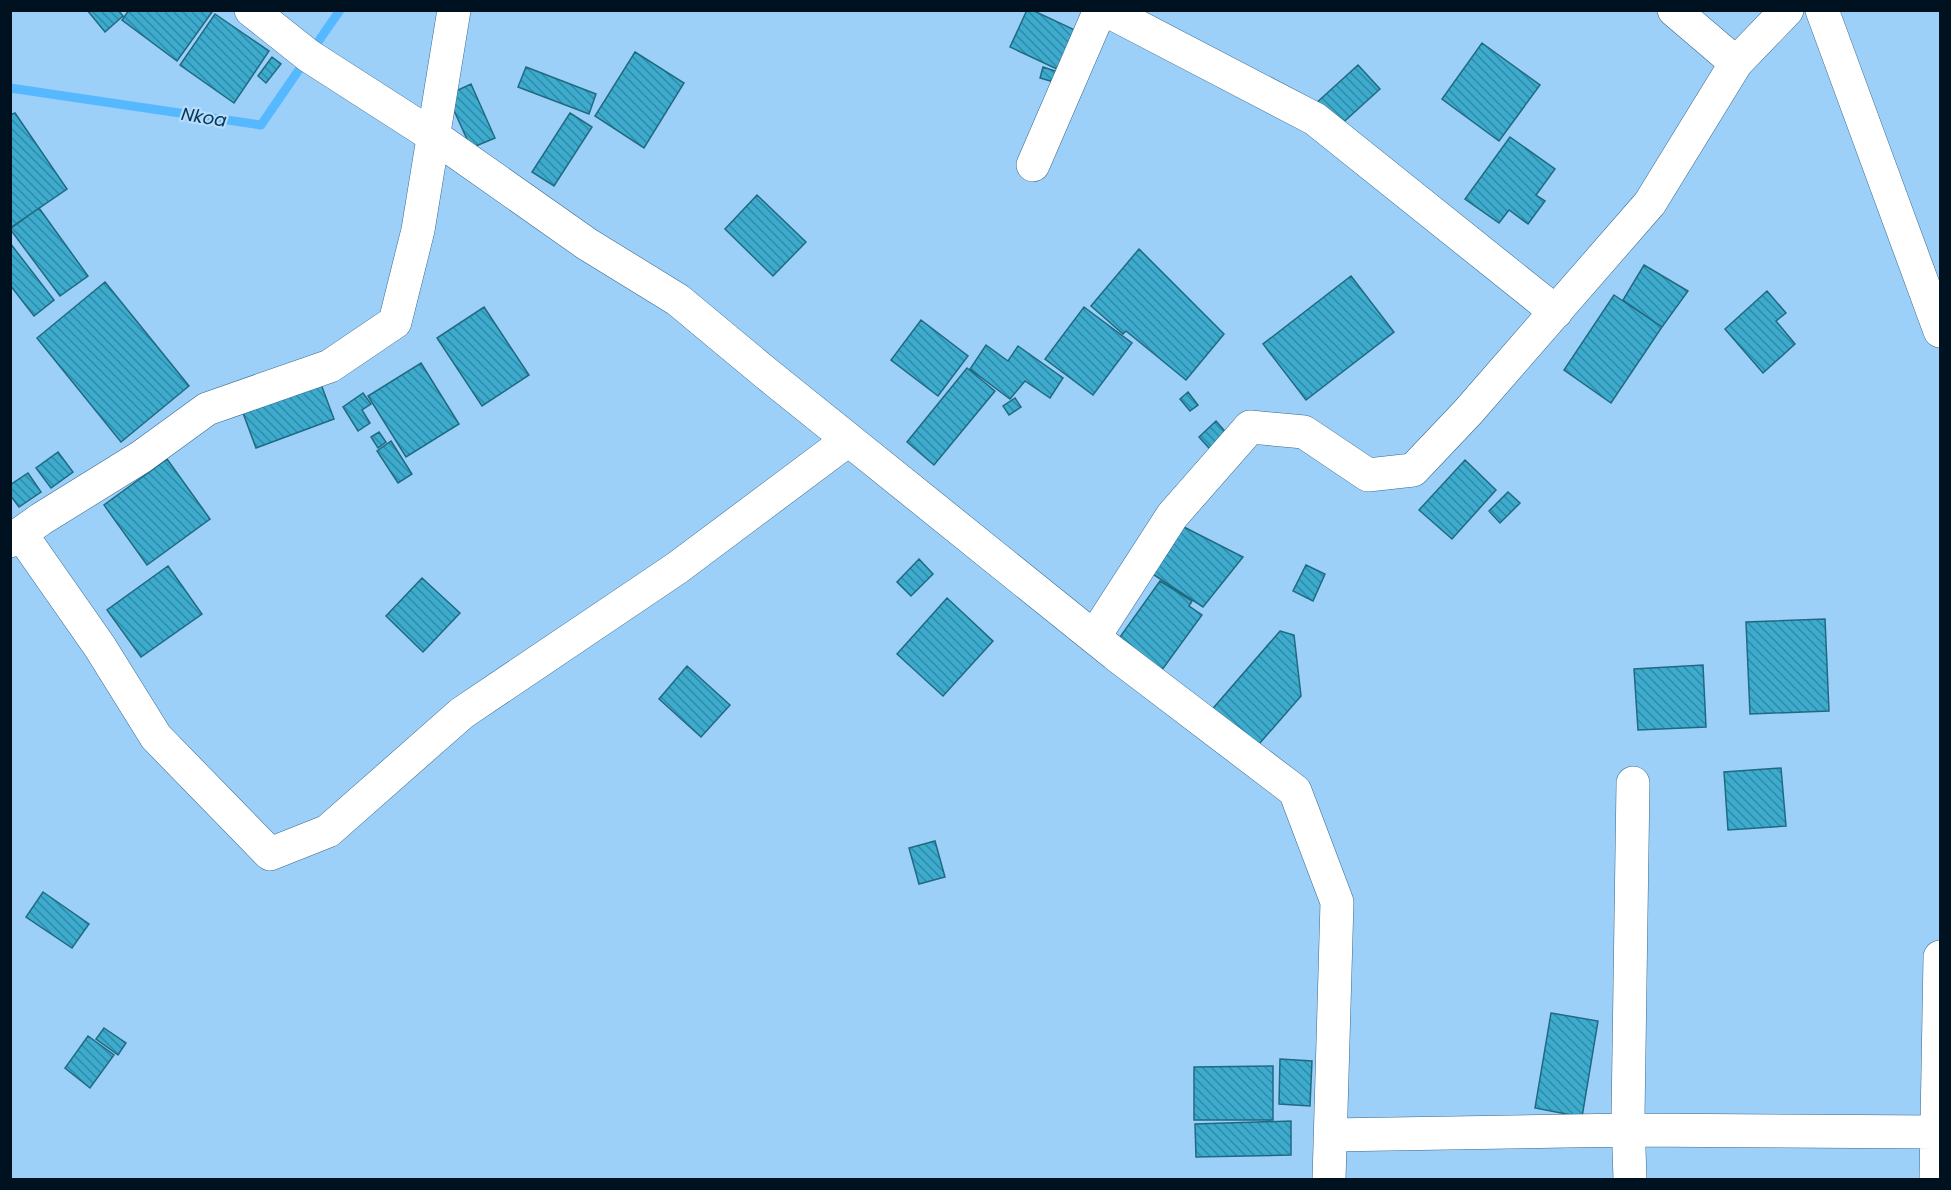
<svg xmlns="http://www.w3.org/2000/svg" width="1951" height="1190" viewBox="0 0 1951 1190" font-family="Poppins,sans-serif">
  <defs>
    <pattern id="building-back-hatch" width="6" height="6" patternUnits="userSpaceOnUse" patternTransform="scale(1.5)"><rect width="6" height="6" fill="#3dabcd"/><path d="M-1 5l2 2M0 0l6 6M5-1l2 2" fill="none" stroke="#318aa6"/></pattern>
  </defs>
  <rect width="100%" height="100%" fill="#9cd0f9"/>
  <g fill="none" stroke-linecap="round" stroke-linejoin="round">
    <path stroke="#56b9ff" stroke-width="9" d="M 10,88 L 261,125 L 340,10"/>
  </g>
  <path fill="url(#building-back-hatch)" stroke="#206a81" stroke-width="1.5" d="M 87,10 L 118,10 L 123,16 L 105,32 Z
    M 129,10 L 210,10 L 212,12 L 177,61 L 122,20 Z
    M 1027,10 L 1032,10 L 1077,31 L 1059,70 L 1010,47 Z
    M 215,14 L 269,51 L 234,103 L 180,65 Z
    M 1482,43 L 1540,85 L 1499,141 L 1442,99 Z
    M 635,52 L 684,83 L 644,148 L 595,116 Z
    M 272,57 L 281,64 L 266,83 L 258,76 Z
    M 1358,65 L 1380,89 L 1336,129 L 1314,105 Z
    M 526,67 L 596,94 L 589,114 L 518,87 Z
    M 1043,67 L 1058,72 L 1054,82 L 1040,78 Z
    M 471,84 L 495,138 L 471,148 L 447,95 Z
    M 15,113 L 67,189 L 10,228 L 10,115 Z
    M 570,113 L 592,127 L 554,186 L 532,172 Z
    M 1510,137 L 1555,169 L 1536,195 L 1545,201 L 1528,224 L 1509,210 L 1499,223 L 1465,199 Z
    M 757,195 L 806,242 L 773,276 L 725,229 Z
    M 39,208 L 88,276 L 60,296 L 10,229 Z
    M 10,243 L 54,300 L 34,316 L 10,285 Z
    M 1139,249 L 1224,334 L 1186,380 L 1126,331 L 1123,334 L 1091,306 Z
    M 1644,265 L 1688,291 L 1662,327 L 1623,300 Z
    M 1351,276 L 1394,332 L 1306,400 L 1263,344 Z
    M 105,282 L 189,386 L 121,442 L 37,338 Z
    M 1767,291 L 1786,313 L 1776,321 L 1795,344 L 1763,373 L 1725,329 Z
    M 1614,295 L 1662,327 L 1611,403 L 1564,370 Z
    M 484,307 L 529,375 L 482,406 L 437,338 Z
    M 1084,307 L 1132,343 L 1093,395 L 1045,359 Z
    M 921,320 L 968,356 L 938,396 L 891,360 Z
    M 986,345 L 1008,361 L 1018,346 L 1063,378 L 1050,398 L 1025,381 L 1010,399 L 970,369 Z
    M 421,363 L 459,424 L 406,457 L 368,396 Z
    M 967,368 L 995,391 L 934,465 L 907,442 Z
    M 318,376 L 334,419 L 256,448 L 240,405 Z
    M 1188,392 L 1198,405 L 1190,411 L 1180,399 Z
    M 363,393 L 371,404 L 362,410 L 370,423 L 358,431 L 343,407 Z
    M 1015,398 L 1021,407 L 1009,415 L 1003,406 Z
    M 1216,421 L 1235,443 L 1218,458 L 1199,437 Z
    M 379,432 L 386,442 L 378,448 L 371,437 Z
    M 391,441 L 412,474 L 398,483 L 377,451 Z
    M 58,452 L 73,472 L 51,488 L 36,468 Z
    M 167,459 L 210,519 L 147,565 L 104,505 Z
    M 1465,460 L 1496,490 L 1452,539 L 1419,510 Z
    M 28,473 L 41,492 L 19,507 L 10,495 L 10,485 Z
    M 1508,492 L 1520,503 L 1500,523 L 1489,511 Z
    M 1176,523 L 1243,557 L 1203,607 L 1148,571 Z
    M 919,559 L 933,574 L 911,596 L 897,582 Z
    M 1306,565 L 1325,574 L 1313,601 L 1293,591 Z
    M 168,566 L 202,614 L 141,657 L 107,610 Z
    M 422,578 L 460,613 L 423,652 L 386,616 Z
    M 1160,581 L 1192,601 L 1189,606 L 1202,615 L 1159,674 L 1115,644 Z
    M 947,598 L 993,641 L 943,696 L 897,654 Z
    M 1825,619 L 1829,711 L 1750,714 L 1746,622 Z
    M 1280,631 L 1294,635 L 1301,696 L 1253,751 L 1209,713 Z
    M 1703,665 L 1706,727 L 1638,730 L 1634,669 Z
    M 687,666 L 730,705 L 701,737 L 659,699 Z
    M 1781,768 L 1786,826 L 1728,830 L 1724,772 Z
    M 935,841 L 945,877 L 919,884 L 909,848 Z
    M 43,892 L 89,924 L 72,948 L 26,917 Z
    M 1551,1013 L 1598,1021 L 1582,1117 L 1535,1108 Z
    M 104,1028 L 126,1043 L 118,1055 L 96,1039 Z
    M 88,1036 L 114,1055 L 90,1088 L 65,1068 Z
    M 1280,1059 L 1312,1061 L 1310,1106 L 1279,1104 Z
    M 1273,1066 L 1273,1120 L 1194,1120 L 1194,1067 Z
    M 1291,1121 L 1291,1155 L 1196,1157 L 1195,1124 Z"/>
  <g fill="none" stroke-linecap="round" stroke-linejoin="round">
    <defs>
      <path id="minor" d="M 251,10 L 309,56 L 435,137 L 587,244 L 678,300 L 767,374 L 1115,654 L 1295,791 L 1337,902 L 1329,1180
        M 1106,10 L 1315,119 L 1556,312
        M 1674,10 L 1736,63
        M 1822,10 L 1940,331
        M 1033,165 L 1100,10
        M 21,534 L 100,647 L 156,737 L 270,854 L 328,831 L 462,713 L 677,568 L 848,440
        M 10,541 L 41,519 L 141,457 L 207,409 L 330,366 L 395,322 L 418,230 L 454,10
        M 1094,637 L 1172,516 L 1250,427 L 1304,432 L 1368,475 L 1413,470 L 1468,412 L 1650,203 L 1736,63 L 1787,10
        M 1331,1135 L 1628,1130 L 1937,1132
        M 1630,1180 L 1628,1117 L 1633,783
        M 1936,1180 L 1940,957"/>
    </defs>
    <use href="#minor" stroke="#37688c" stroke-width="34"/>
    <use href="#minor" stroke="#fff" stroke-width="33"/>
  </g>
  <g text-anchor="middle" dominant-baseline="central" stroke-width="4.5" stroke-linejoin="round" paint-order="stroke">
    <g font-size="18" font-style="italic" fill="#0a3550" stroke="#b3dcfd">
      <text transform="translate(204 117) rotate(9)">Nkoa</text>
    </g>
  </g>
  <rect width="1951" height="1190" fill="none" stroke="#00111f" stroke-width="24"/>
</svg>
